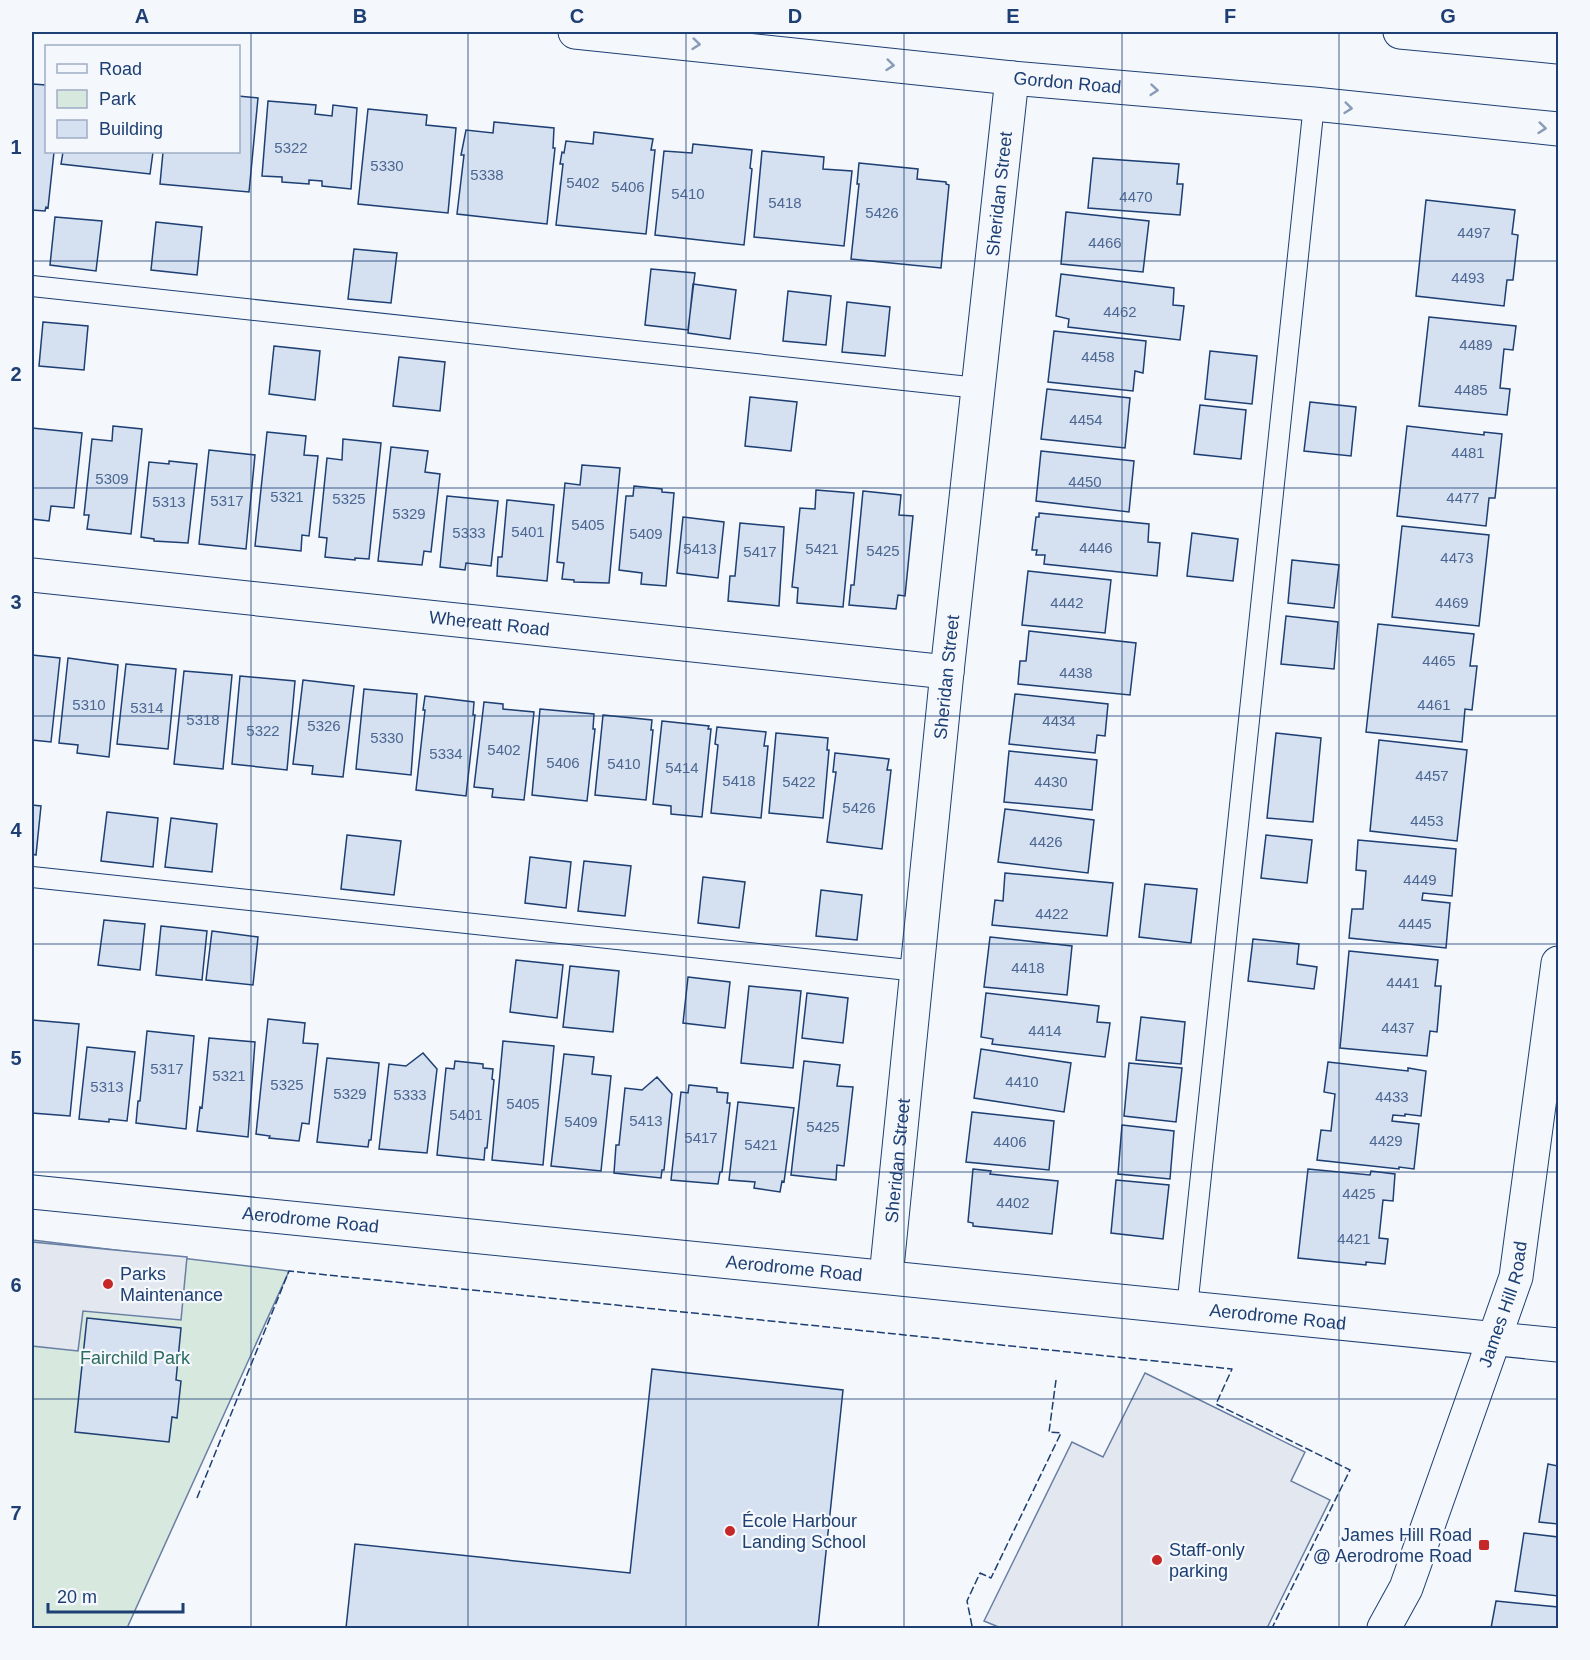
<svg xmlns="http://www.w3.org/2000/svg" width="1590" height="1660" viewBox="0 0 1590 1660" font-family="Arial,sans-serif">
  <rect width="100%" height="100%" fill="#f4f7fb"/>
  <path fill="#d7e8df" stroke="#687fa3" stroke-width="1.5" d="M 32,1240 L 289,1271 L 127,1628 L 32,1628 Z"/>
  <path fill="#e3e8f0" stroke="#687fa3" stroke-width="1.5" d="M 32,1242 L 187,1257 L 181,1320 L 83,1311 L 78,1351 L 32,1346 Z
    M 1145,1373 L 1305,1452 L 1291,1481 L 1330,1500 L 1267,1628 L 1001,1628 L 984,1621 L 1072,1442 L 1103,1457 Z"/>
  <path fill="#d5e0f0" stroke="#1d3f73" stroke-width="1.5" d="M 32,84 L 46,85 L 46,152 L 54,152 L 48,208 L 46,207 L 45,211 L 32,210 Z
    M 238,96 L 258,98 L 249,192 L 160,184 L 163,152 L 238,152 Z
    M 268,101 L 316,105 L 315,114 L 332,116 L 333,105 L 357,108 L 351,189 L 322,186 L 322,181 L 309,180 L 309,184 L 282,182 L 282,177 L 262,176 Z
    M 368,109 L 427,115 L 426,125 L 456,128 L 448,213 L 358,204 Z
    M 494,122 L 554,128 L 553,148 L 555,148 L 547,224 L 457,214 L 464,155 L 461,155 L 466,130 L 493,133 Z
    M 594,132 L 653,139 L 651,150 L 655,150 L 646,234 L 556,225 L 563,164 L 560,164 L 562,152 L 564,153 L 566,141 L 593,144 Z
    M 693,144 L 752,150 L 750,168 L 752,169 L 744,245 L 655,235 L 664,151 L 692,153 Z
    M 762,151 L 824,157 L 823,169 L 852,171 L 844,246 L 754,237 Z
    M 63,152 L 153,152 L 150,174 L 61,164 Z
    M 1093,158 L 1179,164 L 1177,184 L 1183,184 L 1180,215 L 1088,208 Z
    M 859,163 L 918,169 L 917,179 L 946,182 L 946,184 L 949,185 L 941,268 L 851,259 L 859,184 L 857,184 Z
    M 1426,200 L 1515,210 L 1512,234 L 1518,235 L 1513,280 L 1507,280 L 1504,306 L 1416,296 Z
    M 1066,212 L 1149,221 L 1143,272 L 1061,264 Z
    M 55,217 L 102,221 L 96,271 L 50,265 Z
    M 156,222 L 202,227 L 197,275 L 151,270 Z
    M 354,249 L 397,253 L 391,303 L 348,299 Z
    M 651,269 L 695,273 L 688,330 L 645,325 Z
    M 1061,274 L 1174,288 L 1173,305 L 1184,306 L 1180,340 L 1068,327 L 1069,319 L 1056,316 Z
    M 693,284 L 736,290 L 730,339 L 688,333 Z
    M 788,291 L 831,296 L 826,345 L 783,341 Z
    M 847,302 L 890,307 L 885,356 L 842,352 Z
    M 1429,317 L 1516,326 L 1513,350 L 1504,349 L 1500,388 L 1510,389 L 1507,415 L 1419,406 Z
    M 43,322 L 88,326 L 84,370 L 39,366 Z
    M 1054,331 L 1146,341 L 1143,373 L 1135,371 L 1133,391 L 1048,382 Z
    M 274,346 L 320,351 L 315,400 L 269,394 Z
    M 1210,351 L 1257,356 L 1252,404 L 1205,399 Z
    M 399,357 L 445,362 L 440,411 L 393,406 Z
    M 1047,389 L 1130,398 L 1125,448 L 1041,439 Z
    M 750,397 L 797,402 L 791,451 L 745,446 Z
    M 1310,402 L 1356,407 L 1351,456 L 1304,451 Z
    M 1200,405 L 1246,410 L 1241,459 L 1194,454 Z
    M 113,426 L 142,429 L 131,534 L 87,529 L 89,515 L 84,515 L 92,439 L 112,441 Z
    M 1407,426 L 1484,435 L 1484,432 L 1502,434 L 1495,498 L 1489,498 L 1486,526 L 1397,516 Z
    M 32,428 L 82,433 L 74,508 L 51,506 L 49,521 L 32,519 Z
    M 267,432 L 306,436 L 304,455 L 318,456 L 309,536 L 302,535 L 301,551 L 255,546 Z
    M 343,439 L 381,443 L 369,559 L 355,558 L 355,560 L 325,557 L 327,538 L 319,537 L 327,458 L 342,460 Z
    M 391,447 L 428,451 L 425,472 L 440,474 L 431,552 L 424,551 L 422,565 L 378,561 Z
    M 209,450 L 255,455 L 246,549 L 199,544 Z
    M 1041,451 L 1134,461 L 1129,512 L 1036,501 Z
    M 169,461 L 197,464 L 188,543 L 154,541 L 154,539 L 141,537 L 149,462 L 169,464 Z
    M 582,465 L 620,468 L 609,583 L 574,582 L 574,580 L 562,579 L 564,563 L 557,562 L 565,483 L 580,485 Z
    M 634,486 L 662,489 L 662,492 L 674,493 L 666,586 L 641,584 L 642,573 L 619,570 L 626,496 L 633,496 Z
    M 816,490 L 854,493 L 843,607 L 797,603 L 798,588 L 792,587 L 800,508 L 815,509 Z
    M 863,491 L 901,495 L 899,515 L 913,516 L 905,596 L 898,595 L 896,609 L 849,605 L 851,585 L 854,585 Z
    M 447,496 L 498,501 L 491,566 L 466,563 L 465,570 L 440,567 Z
    M 507,500 L 554,505 L 547,581 L 497,576 L 498,557 L 502,557 Z
    M 1039,513 L 1149,524 L 1148,542 L 1160,543 L 1157,576 L 1044,564 L 1045,555 L 1036,555 L 1037,550 L 1032,550 L 1036,517 L 1039,517 Z
    M 683,517 L 724,522 L 718,578 L 677,573 Z
    M 740,523 L 784,527 L 779,606 L 728,601 L 730,576 L 735,576 Z
    M 1402,526 L 1489,535 L 1479,626 L 1392,617 Z
    M 1192,533 L 1238,539 L 1233,581 L 1187,576 Z
    M 1292,560 L 1339,565 L 1334,608 L 1288,603 Z
    M 1028,571 L 1111,580 L 1105,633 L 1022,625 Z
    M 1286,616 L 1338,622 L 1334,669 L 1281,664 Z
    M 1378,624 L 1474,634 L 1470,666 L 1477,666 L 1472,710 L 1465,709 L 1462,742 L 1366,732 Z
    M 1029,631 L 1136,643 L 1130,695 L 1018,684 L 1020,661 L 1026,661 Z
    M 32,655 L 60,658 L 51,742 L 32,740 Z
    M 68,658 L 118,665 L 109,757 L 77,753 L 78,745 L 59,743 Z
    M 126,664 L 176,669 L 168,749 L 117,744 Z
    M 184,671 L 232,675 L 223,769 L 174,764 Z
    M 240,676 L 295,681 L 287,770 L 232,764 Z
    M 303,680 L 354,686 L 343,777 L 312,774 L 313,766 L 293,764 Z
    M 364,689 L 417,694 L 411,775 L 356,769 Z
    M 1015,694 L 1108,704 L 1105,736 L 1097,735 L 1095,753 L 1009,744 Z
    M 425,696 L 474,702 L 473,715 L 475,715 L 466,796 L 416,790 L 425,710 L 423,710 Z
    M 484,702 L 503,704 L 503,709 L 534,712 L 524,800 L 492,797 L 493,789 L 474,787 Z
    M 540,709 L 594,714 L 593,729 L 595,729 L 587,801 L 532,795 Z
    M 603,715 L 652,720 L 651,730 L 653,730 L 646,800 L 595,795 Z
    M 662,721 L 709,726 L 708,729 L 711,729 L 702,817 L 671,814 L 671,806 L 653,804 Z
    M 717,727 L 766,732 L 764,746 L 768,746 L 761,818 L 711,813 L 718,745 L 715,744 Z
    M 776,733 L 828,738 L 827,750 L 829,750 L 823,818 L 769,813 Z
    M 1276,733 L 1321,738 L 1313,822 L 1267,818 Z
    M 1379,740 L 1467,750 L 1457,841 L 1370,831 Z
    M 1009,751 L 1097,760 L 1092,810 L 1004,802 Z
    M 835,753 L 889,759 L 887,770 L 891,770 L 882,849 L 827,842 L 836,772 L 833,772 Z
    M 32,805 L 41,806 L 36,855 L 32,854 Z
    M 1005,809 L 1094,820 L 1088,873 L 998,862 Z
    M 107,812 L 158,818 L 153,867 L 101,861 Z
    M 171,818 L 217,824 L 212,872 L 165,867 Z
    M 347,835 L 401,841 L 394,895 L 341,889 Z
    M 1266,835 L 1312,840 L 1307,883 L 1261,878 Z
    M 1358,840 L 1456,849 L 1452,896 L 1423,893 L 1422,900 L 1450,903 L 1446,948 L 1349,938 L 1352,909 L 1363,909 L 1366,871 L 1356,870 Z
    M 530,857 L 571,862 L 566,908 L 525,903 Z
    M 584,861 L 631,866 L 625,916 L 578,911 Z
    M 1005,873 L 1113,883 L 1107,936 L 992,925 L 995,900 L 1003,901 Z
    M 703,877 L 745,882 L 739,928 L 698,923 Z
    M 1145,884 L 1197,889 L 1191,943 L 1139,937 Z
    M 821,890 L 862,895 L 857,940 L 816,936 Z
    M 104,920 L 145,924 L 140,970 L 98,965 Z
    M 161,926 L 207,931 L 202,980 L 156,975 Z
    M 212,931 L 258,937 L 253,985 L 206,980 Z
    M 990,937 L 1072,946 L 1067,995 L 984,987 Z
    M 1253,939 L 1299,944 L 1297,964 L 1317,967 L 1314,989 L 1248,981 Z
    M 1349,951 L 1438,960 L 1435,986 L 1441,986 L 1437,1032 L 1430,1031 L 1427,1056 L 1340,1048 Z
    M 516,960 L 563,965 L 557,1018 L 510,1012 Z
    M 570,966 L 619,971 L 613,1032 L 563,1027 Z
    M 688,977 L 730,982 L 725,1028 L 683,1023 Z
    M 749,986 L 801,991 L 793,1068 L 741,1063 Z
    M 807,993 L 848,998 L 843,1043 L 802,1038 Z
    M 986,993 L 1099,1006 L 1097,1022 L 1110,1023 L 1105,1057 L 992,1044 L 993,1039 L 981,1037 Z
    M 1141,1017 L 1185,1022 L 1181,1064 L 1136,1060 Z
    M 268,1019 L 305,1023 L 303,1043 L 318,1044 L 309,1124 L 302,1123 L 299,1141 L 269,1138 L 270,1136 L 256,1134 Z
    M 32,1020 L 79,1024 L 70,1116 L 32,1113 Z
    M 147,1031 L 194,1036 L 186,1129 L 136,1123 L 138,1101 L 140,1101 Z
    M 209,1038 L 255,1042 L 248,1137 L 197,1131 L 200,1107 L 202,1108 Z
    M 503,1041 L 554,1046 L 543,1165 L 492,1160 Z
    M 87,1047 L 135,1052 L 127,1121 L 109,1119 L 109,1122 L 79,1119 Z
    M 981,1049 L 1071,1063 L 1064,1112 L 974,1098 Z
    M 423,1053 L 437,1069 L 427,1153 L 379,1149 L 389,1064 L 406,1066 Z
    M 564,1054 L 594,1057 L 592,1074 L 611,1076 L 601,1171 L 551,1166 Z
    M 327,1058 L 379,1063 L 371,1140 L 369,1140 L 368,1147 L 317,1142 Z
    M 455,1061 L 483,1064 L 483,1068 L 493,1069 L 492,1079 L 494,1080 L 487,1148 L 485,1148 L 484,1160 L 437,1155 L 446,1068 L 454,1069 Z
    M 804,1061 L 840,1065 L 837,1086 L 853,1087 L 844,1166 L 837,1165 L 836,1180 L 791,1175 Z
    M 1328,1062 L 1408,1071 L 1408,1068 L 1426,1071 L 1421,1116 L 1405,1114 L 1405,1116 L 1393,1115 L 1392,1121 L 1419,1124 L 1414,1169 L 1399,1167 L 1399,1169 L 1317,1160 L 1321,1130 L 1331,1131 L 1335,1094 L 1324,1092 Z
    M 1129,1063 L 1182,1068 L 1176,1122 L 1124,1116 Z
    M 657,1077 L 672,1094 L 664,1170 L 662,1170 L 661,1178 L 614,1173 L 616,1145 L 619,1145 L 625,1088 L 642,1090 Z
    M 689,1085 L 717,1088 L 717,1092 L 728,1093 L 727,1103 L 730,1103 L 722,1172 L 720,1172 L 718,1184 L 671,1180 L 681,1092 L 688,1093 Z
    M 738,1102 L 794,1108 L 784,1182 L 782,1181 L 780,1192 L 754,1188 L 755,1182 L 729,1180 Z
    M 972,1112 L 1054,1121 L 1049,1170 L 966,1162 Z
    M 1122,1125 L 1174,1131 L 1170,1179 L 1118,1174 Z
    M 973,1169 L 991,1171 L 990,1174 L 1058,1181 L 1052,1234 L 973,1226 L 973,1223 L 968,1222 Z
    M 1308,1169 L 1370,1175 L 1371,1171 L 1395,1174 L 1393,1201 L 1383,1200 L 1379,1238 L 1388,1239 L 1385,1264 L 1366,1262 L 1366,1265 L 1298,1258 Z
    M 1116,1180 L 1169,1185 L 1163,1239 L 1111,1233 Z
    M 87,1318 L 181,1328 L 176,1380 L 181,1381 L 177,1418 L 172,1417 L 169,1442 L 75,1432 Z
    M 652,1369 L 843,1390 L 818,1628 L 346,1628 L 355,1544 L 630,1573 Z
    M 1548,1464 L 1558,1466 L 1558,1524 L 1539,1522 Z
    M 1524,1533 L 1558,1537 L 1558,1596 L 1515,1591 Z
    M 1496,1601 L 1558,1607 L 1558,1628 L 1491,1628 Z"/>
  <g fill="none" stroke-linecap="round" stroke-linejoin="round">
    <defs>
      <path id="service" d="M 32,286 L 978,388
        M 32,877 L 918,971
        M 1187,1308 L 1314,104"/>
      <g id="minor">
        <path id="s1" d="M 32,575 L 947,672"/>
        <path id="s2" d="M 32,1192 L 1558,1345"/>
        <path id="s3" d="M 886,1277 L 947,672 L 1012,78"/>
      </g>
      <g id="tertiary">
        <path id="s4" d="M 1384,1628 L 1406,1588 L 1516,1277 L 1558,963"/>
      </g>
      <g id="secondary">
        <path id="s5" d="M 575,32 L 1012,78 L 1314,104 L 1558,129"/>
        <path d="M 1400,32 L 1558,47"/>
      </g>
    </defs>
    <use href="#service" stroke="#1d3f73" stroke-width="22"/>
    <use href="#minor" stroke="#1d3f73" stroke-width="35"/>
    <use href="#tertiary" stroke="#1d3f73" stroke-width="35"/>
    <use href="#secondary" stroke="#1d3f73" stroke-width="35"/>
    <use href="#service" stroke="#f4f7fb" stroke-width="20"/>
    <use href="#minor" stroke="#f4f7fb" stroke-width="33"/>
    <use href="#tertiary" stroke="#f4f7fb" stroke-width="33"/>
    <use href="#secondary" stroke="#f4f7fb" stroke-width="33"/>
    <path stroke="#1d3f73" stroke-width="1.5" stroke-dasharray="8 3" stroke-linecap="butt" d="M 197,1498 L 289,1271 L 1232,1369 L 1216,1404 L 1350,1470 L 1272,1628
      M 972,1626 L 967,1601 L 980,1573 L 991,1578 L 1061,1433 L 1049,1432 L 1056,1380"/>
  </g>
  <defs><path id="oneway-chevron" d="M-2-3.5L2.5 0L-2 3.5" fill="none" stroke-width="1.6" stroke-linecap="round" stroke-linejoin="round" transform="scale(1.5)"/></defs>
  <g stroke="#889bb7">
    <use href="#oneway-chevron" transform="translate(696 44) rotate(6)"/>
    <use href="#oneway-chevron" transform="translate(890 65) rotate(6)"/>
    <use href="#oneway-chevron" transform="translate(1154 90) rotate(5)"/>
    <use href="#oneway-chevron" transform="translate(1348 108) rotate(6)"/>
    <use href="#oneway-chevron" transform="translate(1542 128) rotate(6)"/>
  </g>
  <path fill="none" stroke="#1d3f73" stroke-width="1.5" stroke-opacity="0.55" d="M 251,32 L 251,1628M 468,32 L 468,1628M 686,32 L 686,1628M 904,32 L 904,1628M 1122,32 L 1122,1628M 1339,32 L 1339,1628M 32,261 L 1558,261M 32,488 L 1558,488M 32,716 L 1558,716M 32,944 L 1558,944M 32,1172 L 1558,1172M 32,1399 L 1558,1399"/>
  <g fill="#c62828" stroke="#f4f7fb" stroke-width="2">
    <circle cx="108" cy="1284" r="6"/>
    <circle cx="730" cy="1531" r="6"/>
    <rect x="1478" y="1539" width="12" height="12" rx="3"/>
    <circle cx="1157" cy="1560" r="6"/>
  </g>
  <g text-anchor="middle" dominant-baseline="central" stroke-width="4.5" stroke-linejoin="round" paint-order="stroke">
    <g font-size="15" fill="#4b6792">
      <text x="291" y="147">5322</text>
      <text x="387" y="165">5330</text>
      <text x="487" y="174">5338</text>
      <text x="583" y="182">5402</text>
      <text x="628" y="186">5406</text>
      <text x="688" y="193">5410</text>
      <text x="1136" y="196">4470</text>
      <text x="785" y="202">5418</text>
      <text x="882" y="212">5426</text>
      <text x="1474" y="232">4497</text>
      <text x="1105" y="242">4466</text>
      <text x="1468" y="277">4493</text>
      <text x="1120" y="311">4462</text>
      <text x="1476" y="344">4489</text>
      <text x="1098" y="356">4458</text>
      <text x="1471" y="389">4485</text>
      <text x="1086" y="419">4454</text>
      <text x="1468" y="452">4481</text>
      <text x="112" y="478">5309</text>
      <text x="1085" y="481">4450</text>
      <text x="287" y="496">5321</text>
      <text x="1463" y="497">4477</text>
      <text x="349" y="498">5325</text>
      <text x="227" y="500">5317</text>
      <text x="169" y="501">5313</text>
      <text x="409" y="513">5329</text>
      <text x="588" y="524">5405</text>
      <text x="528" y="531">5401</text>
      <text x="469" y="532">5333</text>
      <text x="646" y="533">5409</text>
      <text x="1096" y="547">4446</text>
      <text x="700" y="548">5413</text>
      <text x="822" y="548">5421</text>
      <text x="883" y="550">5425</text>
      <text x="760" y="551">5417</text>
      <text x="1457" y="557">4473</text>
      <text x="1067" y="602">4442</text>
      <text x="1452" y="602">4469</text>
      <text x="1439" y="660">4465</text>
      <text x="1076" y="672">4438</text>
      <text x="89" y="704">5310</text>
      <text x="1434" y="704">4461</text>
      <text x="147" y="707">5314</text>
      <text x="203" y="719">5318</text>
      <text x="1059" y="720">4434</text>
      <text x="324" y="725">5326</text>
      <text x="263" y="730">5322</text>
      <text x="387" y="737">5330</text>
      <text x="504" y="749">5402</text>
      <text x="446" y="753">5334</text>
      <text x="563" y="762">5406</text>
      <text x="624" y="763">5410</text>
      <text x="682" y="767">5414</text>
      <text x="1432" y="775">4457</text>
      <text x="739" y="780">5418</text>
      <text x="799" y="781">5422</text>
      <text x="1051" y="781">4430</text>
      <text x="859" y="807">5426</text>
      <text x="1427" y="820">4453</text>
      <text x="1046" y="841">4426</text>
      <text x="1420" y="879">4449</text>
      <text x="1052" y="913">4422</text>
      <text x="1415" y="923">4445</text>
      <text x="1028" y="967">4418</text>
      <text x="1403" y="982">4441</text>
      <text x="1398" y="1027">4437</text>
      <text x="1045" y="1030">4414</text>
      <text x="167" y="1068">5317</text>
      <text x="229" y="1075">5321</text>
      <text x="1022" y="1081">4410</text>
      <text x="287" y="1084">5325</text>
      <text x="107" y="1086">5313</text>
      <text x="350" y="1093">5329</text>
      <text x="410" y="1094">5333</text>
      <text x="1392" y="1096">4433</text>
      <text x="523" y="1103">5405</text>
      <text x="466" y="1114">5401</text>
      <text x="646" y="1120">5413</text>
      <text x="581" y="1121">5409</text>
      <text x="823" y="1126">5425</text>
      <text x="701" y="1137">5417</text>
      <text x="1386" y="1140">4429</text>
      <text x="1010" y="1141">4406</text>
      <text x="761" y="1144">5421</text>
      <text x="1359" y="1193">4425</text>
      <text x="1013" y="1202">4402</text>
      <text x="1354" y="1238">4421</text>
    </g>
    <g font-size="18" fill="#1d3f73" stroke="#f4f7fb">
      <text stroke="none"><textPath href="#s5" startOffset="495">Gordon Road</textPath></text>
      <text stroke="none"><textPath href="#s3" startOffset="1089">Sheridan Street</textPath></text>
      <text stroke="none"><textPath href="#s1" startOffset="460">Whereatt Road</textPath></text>
      <text stroke="none"><textPath href="#s3" startOffset="603">Sheridan Street</textPath></text>
      <text stroke="none"><textPath href="#s3" startOffset="117">Sheridan Street</textPath></text>
      <text stroke="none"><textPath href="#s2" startOffset="280">Aerodrome Road</textPath></text>
      <text stroke="none"><textPath href="#s2" startOffset="766">Aerodrome Road</textPath></text>
      <text stroke="none"><textPath href="#s4" startOffset="346">James Hill Road</textPath></text>
      <text stroke="none"><textPath href="#s2" startOffset="1252">Aerodrome Road</textPath></text>
    </g>
    <g font-size="18" fill="#1d3f73" stroke="#f4f7fb" text-anchor="start">
      <text x="120" y="1274">Parks<tspan x="120" dy="21">Maintenance</tspan></text>
      <text x="742" y="1521">École Harbour<tspan x="742" dy="21">Landing School</tspan></text>
      <text x="1472" y="1535" text-anchor="end">James Hill Road<tspan x="1472" dy="21">@ Aerodrome Road</tspan></text>
      <text x="1169" y="1550">Staff-only<tspan x="1169" dy="21">parking</tspan></text>
    </g>
    <g font-size="18" fill="#2c6c60" stroke="#f4f7fb">
      <text x="135" y="1358">Fairchild Park</text>
    </g>
  </g>
  <rect width="1590" height="1660" fill="none" stroke="#f4f7fb" stroke-width="66"/>
  <rect x="45" y="45" width="195" height="108" fill="#f4f7fb" stroke="#9eadc5" stroke-width="1.5"/>
  <rect x="57" y="64" width="30" height="9" fill="#f4f7fb" stroke="#9eadc5" stroke-width="1.5"/>
  <text x="99" y="75" font-size="18" fill="#1d3f73">Road</text>
  <rect x="57" y="90" width="30" height="18" fill="#d7e8df" stroke="#9eadc5" stroke-width="1.5"/>
  <text x="99" y="105" font-size="18" fill="#1d3f73">Park</text>
  <rect x="57" y="120" width="30" height="18" fill="#d5e0f0" stroke="#9eadc5" stroke-width="1.5"/>
  <text x="99" y="135" font-size="18" fill="#1d3f73">Building</text>
  <path d="M48 1603v9h135v-9" fill="none" stroke="#1d3f73" stroke-width="3"/>
  <text x="57" y="1603" font-size="18" fill="#1d3f73" stroke="#f4f7fb" stroke-width="4.5" paint-order="stroke">20 m</text>
  <rect x="33" y="33" width="1524" height="1594" fill="none" stroke="#1d3f73" stroke-width="2"/>
  <g font-size="20" text-anchor="middle" font-weight="bold" fill="#1d3f73">
    <text x="142" y="23">A</text>
    <text x="360" y="23">B</text>
    <text x="577" y="23">C</text>
    <text x="795" y="23">D</text>
    <text x="1013" y="23">E</text>
    <text x="1230" y="23">F</text>
    <text x="1448" y="23">G</text>
    <text x="16" y="154">1</text>
    <text x="16" y="381">2</text>
    <text x="16" y="609">3</text>
    <text x="16" y="837">4</text>
    <text x="16" y="1065">5</text>
    <text x="16" y="1292">6</text>
    <text x="16" y="1520">7</text>
  </g>
</svg>
